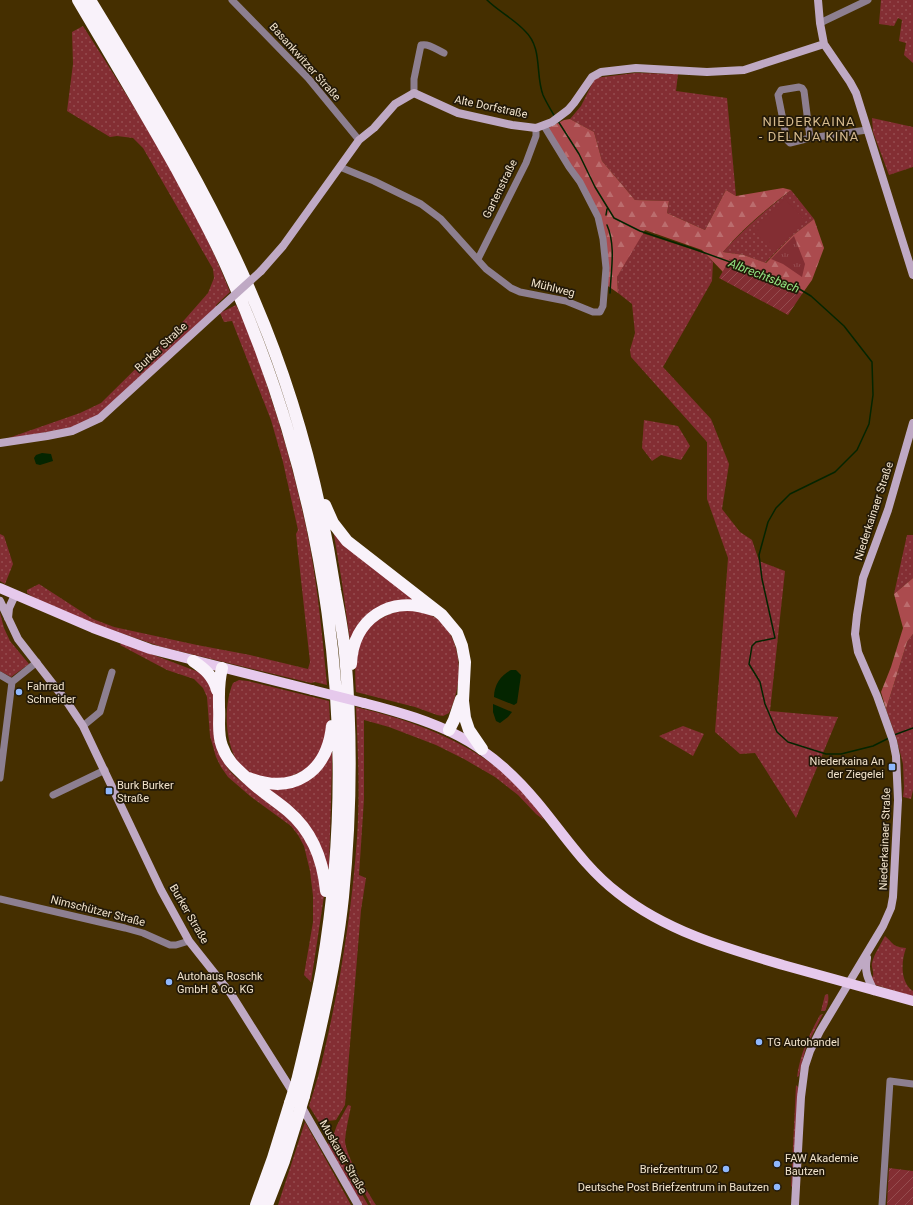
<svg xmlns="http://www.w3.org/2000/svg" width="913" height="1205" viewBox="0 0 913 1205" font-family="Roboto,sans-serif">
  <defs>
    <pattern id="grass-dots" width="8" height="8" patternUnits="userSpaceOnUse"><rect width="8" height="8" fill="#832e33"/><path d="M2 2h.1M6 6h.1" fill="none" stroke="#954c4f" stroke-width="1.8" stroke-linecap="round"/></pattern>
    <pattern id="forest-firs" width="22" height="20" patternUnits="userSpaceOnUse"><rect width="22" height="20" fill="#ab4b4e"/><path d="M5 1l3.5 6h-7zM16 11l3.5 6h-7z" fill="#bb6d6e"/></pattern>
    <pattern id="park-tufts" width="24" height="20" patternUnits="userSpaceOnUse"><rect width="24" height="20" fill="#832e33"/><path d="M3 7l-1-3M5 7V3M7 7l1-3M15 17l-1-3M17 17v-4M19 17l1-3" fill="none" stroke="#954c4f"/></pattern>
    <pattern id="garden-furrows" width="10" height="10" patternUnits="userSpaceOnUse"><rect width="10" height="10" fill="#832e33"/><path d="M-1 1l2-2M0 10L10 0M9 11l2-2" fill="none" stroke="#954c4f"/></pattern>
  </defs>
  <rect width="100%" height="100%" fill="#452f00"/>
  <path fill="url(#grass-dots)" d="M 881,0 L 913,0 L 913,63 L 904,55 L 906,43 L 899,41 L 902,20 L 898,18 L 894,26 L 879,24 Z
    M 83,26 C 137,111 193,197 230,292 L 216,305 L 218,310 L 100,417 L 84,425 L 0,441 L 80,413 L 101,403 L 179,326 L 208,293 L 214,278 L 213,269 L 143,148 L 133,138 L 117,136 L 110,137 L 67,111 L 73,64 L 72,32 Z
    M 635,73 L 678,74 L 676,91 L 727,98 L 736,196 L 726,190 L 705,230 L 667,213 L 669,201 L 635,200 L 602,161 L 594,132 L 570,119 L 581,106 L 595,78 Z
    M 872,118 L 913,127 L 913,167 L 889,175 L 873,132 Z
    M 791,190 L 814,219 L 792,236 L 765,263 L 744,255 L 723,252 C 743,229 766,210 791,190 Z
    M 642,233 L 706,254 L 713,262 L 712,281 L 663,367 L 711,419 L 729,464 L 722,509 L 740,532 L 752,540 L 759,561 L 785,571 L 770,711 L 838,717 L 796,818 L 755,753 L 740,754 L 715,732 L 728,558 L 707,499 L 707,442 L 631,357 L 630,350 L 635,333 L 632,304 L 618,293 L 617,277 Z
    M 236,305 C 250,332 260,363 269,392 C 284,436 296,481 306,527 C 317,579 322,632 327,685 L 315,682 L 311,683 L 162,647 L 89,622 L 36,599 L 27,593 L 27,590 L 39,584 L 93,619 L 114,627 L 197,645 L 250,655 L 308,669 L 310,662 L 296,534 L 298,530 L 283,462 L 271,420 L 232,321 L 224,322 L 220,313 Z
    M 644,420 L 678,426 L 690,446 L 681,460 L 661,455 L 652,461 L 642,448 Z
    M 333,529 L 426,604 L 386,605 L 350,641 L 342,583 Z
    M 0,534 L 4,536 L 13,564 L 5,584 L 0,581 Z
    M 907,535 L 913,535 L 913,578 L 894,594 Z
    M 403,610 C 415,611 429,612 439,620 C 464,643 463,684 449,713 L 443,716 L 437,715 L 415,707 L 356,692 C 353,651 357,621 403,610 Z
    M 0,613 L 4,628 L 10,641 L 29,664 L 11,677 L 0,671 Z
    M 913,634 L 913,790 L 911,799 L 903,797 L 904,788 L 903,764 L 897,740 L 886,709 L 907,642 Z
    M 122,643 L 204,674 L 213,685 L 220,754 C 224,764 229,771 237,778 L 293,821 L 314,849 L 324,896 L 311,982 L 304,975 L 313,922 L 313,896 L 310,871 L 304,846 L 298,835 L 291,826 L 250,796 L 228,777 L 221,767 L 216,757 L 210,736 L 207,697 L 203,688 L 194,679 L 167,670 L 120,645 Z
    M 239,680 L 248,681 L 329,701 L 330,724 L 316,765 L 278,782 C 270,780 259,779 251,775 C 224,760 222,708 233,683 Z
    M 356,707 C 427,724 505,754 544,820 L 536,814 L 518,795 L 495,777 L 464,759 L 436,745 L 389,727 L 364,720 L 364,799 L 359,875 L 366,878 L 361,910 L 345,1105 L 336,1120 L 319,1122 L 309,1106 C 315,1087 321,1068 325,1048 C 341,979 352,909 357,838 C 360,795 358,751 356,707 Z
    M 683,726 L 704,734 L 693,756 L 659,736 Z
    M 330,751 L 332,751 L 332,767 L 329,868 L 327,867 L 321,850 L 257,783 L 287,786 Z
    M 885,936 C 894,944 893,947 906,948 C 901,962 900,982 913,991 L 913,997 L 876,985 L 870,979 L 873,976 C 874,971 871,967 872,963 C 874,954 881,944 885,936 Z
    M 828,994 C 829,1000 828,1005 825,1011 L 821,1011 L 825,995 Z
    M 823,1014 L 806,1047 L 799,1076 L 797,1077 C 800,1054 809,1035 820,1015 Z
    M 796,1085 L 799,1088 L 792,1187 L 791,1186 Z
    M 348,1105 L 351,1106 C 349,1117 346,1128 345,1140 C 345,1155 367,1191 376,1205 L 371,1205 L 354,1173 L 331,1142 L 337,1125 Z
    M 305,1122 L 351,1205 L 278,1205 Z
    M 329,1143 L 349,1171 L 368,1205 L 362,1205 L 327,1144 Z"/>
  <path fill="url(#forest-firs)" d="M 570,119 L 594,132 L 602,161 L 635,200 L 669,201 L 667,213 L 705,230 L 726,190 L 736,196 L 783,188 L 791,190 C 766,209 743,228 723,252 L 744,255 L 766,263 L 792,236 L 814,219 L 824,248 L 812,280 L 802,294 L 730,259 L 723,272 L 702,250 L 645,230 L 617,277 L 618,293 L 605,284 L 601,228 L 548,128 L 564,120 Z
    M 913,578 L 913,634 L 907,642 L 886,709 L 881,692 L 891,667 L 903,628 L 894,594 Z"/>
  <path fill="url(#park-tufts)" d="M 794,236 L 805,264 L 802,277 L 783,264 L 771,259 Z"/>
  <path fill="url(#garden-furrows)" d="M 730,259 L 802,294 L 788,315 L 719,278 Z
    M 889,1168 L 913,1171 L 913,1205 L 887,1205 Z"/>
  <path fill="#832e33" d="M 785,199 L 806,221 L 773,252 L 752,229 Z"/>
  <path fill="#042500" d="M 42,453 L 51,454 L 53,461 L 40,465 L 36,464 L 34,458 L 36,455 Z
    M 511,670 L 516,670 L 521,675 L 517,703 L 514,705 L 494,697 C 494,685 501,675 511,670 Z
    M 493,704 L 512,712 L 508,717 L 500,723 L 496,721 L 493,712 Z"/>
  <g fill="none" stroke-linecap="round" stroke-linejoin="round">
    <path stroke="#042500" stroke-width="1.5" d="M 487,0 C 498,11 514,19 525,31 C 543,48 535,74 543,95 C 546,102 551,110 555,117
      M 558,121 L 579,154 L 595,187 L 614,218 L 640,231 L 694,249 L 791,284 L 811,296 L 844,326 L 872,362 L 873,395 L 869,424 L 857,450 L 835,472 L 790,494 L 776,508 L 768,522 L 759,555 L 762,579 L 775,638 L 756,642 L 752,646 L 749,664 L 760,682 L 765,704 L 777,732 L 788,742 L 826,754 L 841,754 L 873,746 L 889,738
      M 606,215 L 607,209
      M 607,225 C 616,246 611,270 610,293
      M 894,735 L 913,728"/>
    <path stroke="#8d7f90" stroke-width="7" d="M 232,0 L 308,78 L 359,140
      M 820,23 L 868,0
      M 414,93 L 414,79 L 421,45 C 429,43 437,50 444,53
      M 810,138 L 804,91 L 802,88 L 799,87 L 781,90 L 778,95 L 787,140 L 790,143 L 810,138 L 867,130
      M 340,167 L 374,181 L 421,204 L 441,219 L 486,269 L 511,288 L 520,292 L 566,301 L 593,312 L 600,312 L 603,306 L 606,268 L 603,239 L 598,217 L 580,182 L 569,167 L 544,126
      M 478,259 L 526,163 L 536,136 L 536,128
      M 0,675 L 12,682
      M 83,726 L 100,712 L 112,672
      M 0,778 L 12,682 L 37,662
      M 53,795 L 105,770
      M 0,899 L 125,928 L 143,933 L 170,945 L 176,945 L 189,941
      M 882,1205 L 890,1081 L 913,1084"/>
    <path stroke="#bfa9c4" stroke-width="8" d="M 818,0 L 820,23 L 824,44 L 850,82 L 856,93 L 913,275
      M 261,271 L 283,246 L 359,140 L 374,128 L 395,104 L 414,93 L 458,113 L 512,125 L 536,128 L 552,122 L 568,110 L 574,103 L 592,77 L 601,72 L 636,68 L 707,72 L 744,70 L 824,44
      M 0,443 L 47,436 L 72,431 L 100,418 L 218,310
      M 0,601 L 18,639 L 67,702 L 83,726 L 161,890 L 189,941 L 231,994 L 294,1094
      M 8,618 L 9,608 L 15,595
      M 867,958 C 864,971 868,979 874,991
      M 300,1104 L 358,1205
      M 795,1205 L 801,1097 L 805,1066 L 810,1051 L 820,1031 L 883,926 L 891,908 L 893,897 L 898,800 L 896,756 L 893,741 L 877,696 L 858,652 L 855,634 L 857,615 L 863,578 L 888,510 L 913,423"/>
    <path stroke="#e6c9ec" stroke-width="10" d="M 0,588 L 93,628 L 150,649 L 312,690
      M 364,703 C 439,722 486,740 537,802 C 563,833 585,868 618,893 C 666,931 725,948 783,965 C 826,977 869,989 913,1001"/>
    <path stroke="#f9f2fa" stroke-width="12" d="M 78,0 C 111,56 144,111 176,168 C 194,202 213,235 228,270 C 327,490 363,730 322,969 C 315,1007 306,1044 297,1081
      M 90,0 C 149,97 210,195 254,300 C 294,393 320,491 335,590 C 339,611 343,632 345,653 C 352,734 351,816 343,897 C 336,964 321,1030 304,1096
      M 325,505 L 333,523 L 347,541 L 442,615 L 457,633 L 462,646 L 465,662 L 463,701 L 465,718 L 469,730 L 482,749
      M 193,661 C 205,669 213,676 217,690
      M 351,664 C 353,619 390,594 433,610
      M 222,668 C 218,684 219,692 219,707 C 220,721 217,733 222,746 C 227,761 237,769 248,779 C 260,791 275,800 288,811 C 313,832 323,860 326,891
      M 449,730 L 454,720 L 461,699
      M 249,778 C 293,795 327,773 332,726
      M 256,1205 L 273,1158 L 290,1103
      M 267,1205 L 284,1161 L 298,1116"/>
    <path stroke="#bfa9c4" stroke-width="8" d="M 218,310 L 261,271"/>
    <path stroke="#e6c9ec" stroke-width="10" d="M 312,690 L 364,703"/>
    <path stroke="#f9f2fa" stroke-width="12" d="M 290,1103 L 297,1081
      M 298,1116 L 304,1096"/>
  </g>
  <g fill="#8fb8fd" stroke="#231908" stroke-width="1.5">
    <circle cx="19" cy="692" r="4"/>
    <rect x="888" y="763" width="8" height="8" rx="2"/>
    <rect x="105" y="787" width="8" height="8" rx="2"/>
    <circle cx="169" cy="982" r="4"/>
    <circle cx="759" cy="1042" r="4"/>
    <circle cx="777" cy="1164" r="4"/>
    <circle cx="726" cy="1169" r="4"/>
    <circle cx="777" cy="1187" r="4"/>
  </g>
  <g text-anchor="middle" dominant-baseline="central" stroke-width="3.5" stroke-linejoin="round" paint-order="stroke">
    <g font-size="11" fill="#f1e3cc" stroke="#231908">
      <text transform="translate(305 62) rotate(48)">Basankwitzer Straße</text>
      <text transform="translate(491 107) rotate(12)">Alte Dorfstraße</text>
      <text transform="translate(500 189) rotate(-64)">Gartenstraße</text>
      <text transform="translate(553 288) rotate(14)">Mühlweg</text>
      <text transform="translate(161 347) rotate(-43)">Burker Straße</text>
      <text transform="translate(874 511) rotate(-72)">Niederkainaer Straße</text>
      <text transform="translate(885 839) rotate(-88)">Niederkainaer Straße</text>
      <text transform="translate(98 911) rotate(14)">Nimschützer Straße</text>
      <text transform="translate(189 914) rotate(60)">Burker Straße</text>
      <text transform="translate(343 1157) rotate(60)">Muskauer Straße</text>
    </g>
    <g font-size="11" fill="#f1e3cc" stroke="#231908" text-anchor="start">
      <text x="27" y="686">Fahrrad<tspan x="27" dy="13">Schneider</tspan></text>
      <text x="884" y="761" text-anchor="end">Niederkaina An<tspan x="884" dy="13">der Ziegelei</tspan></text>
      <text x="117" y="785">Burk Burker<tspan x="117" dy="13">Straße</tspan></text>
      <text x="177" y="976">Autohaus Roschk<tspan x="177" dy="13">GmbH &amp; Co. KG</tspan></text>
      <text x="767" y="1042">TG Autohandel</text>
      <text x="785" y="1158">FAW Akademie<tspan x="785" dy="13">Bautzen</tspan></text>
      <text x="718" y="1169" text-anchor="end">Briefzentrum 02</text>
      <text x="769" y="1187" text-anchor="end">Deutsche Post Briefzentrum in Bautzen</text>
    </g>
    <g font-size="12" font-style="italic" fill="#93e683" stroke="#231908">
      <text transform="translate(764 276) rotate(21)">Albrechtsbach</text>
    </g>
    <g font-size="13" letter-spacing="1" fill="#d5ba8d" stroke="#231908">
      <text x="809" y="121">NIEDERKAINA<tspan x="809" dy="15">- DELNJA KINA</tspan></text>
    </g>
  </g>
</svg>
